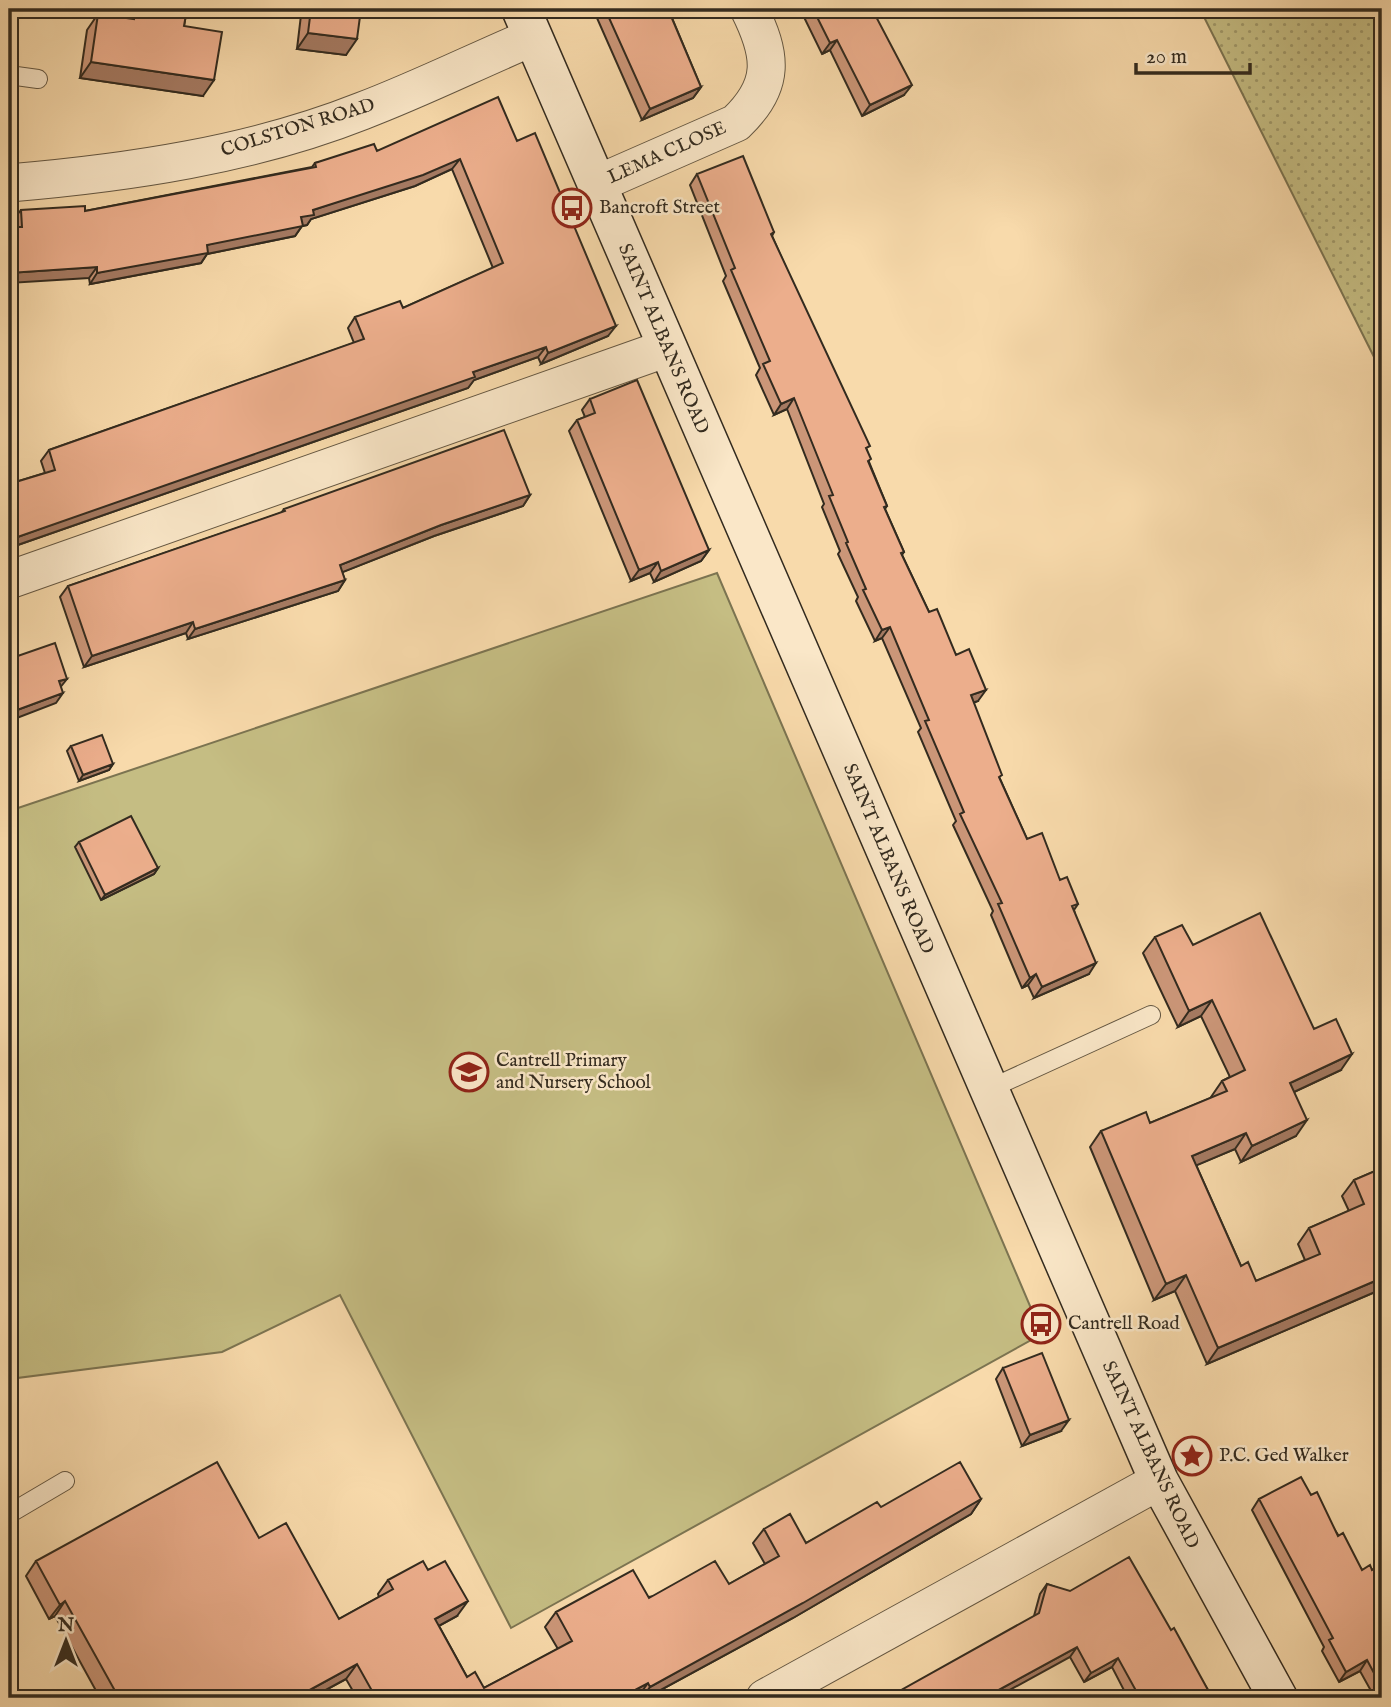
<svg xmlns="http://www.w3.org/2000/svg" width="1391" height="1707" viewBox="0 0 1391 1707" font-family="'IM FELL English',serif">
  <defs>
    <pattern id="grass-dots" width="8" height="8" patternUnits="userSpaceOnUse" patternTransform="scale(1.75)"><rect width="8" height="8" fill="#c5bd83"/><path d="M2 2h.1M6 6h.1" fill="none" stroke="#a19a6b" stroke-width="1.8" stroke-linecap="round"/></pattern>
  </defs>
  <rect width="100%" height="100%" fill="#f8daab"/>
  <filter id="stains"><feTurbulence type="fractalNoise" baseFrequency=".00286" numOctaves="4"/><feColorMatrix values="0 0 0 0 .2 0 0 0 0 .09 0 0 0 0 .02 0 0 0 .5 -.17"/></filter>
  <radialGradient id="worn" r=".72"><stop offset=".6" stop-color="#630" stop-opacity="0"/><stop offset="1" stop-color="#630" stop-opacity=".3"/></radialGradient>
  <path fill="url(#grass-dots)" stroke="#7c7451" stroke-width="2" d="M 1200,9 L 1382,9 L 1382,373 Z"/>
  <path fill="#c5bd83" stroke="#7c7451" stroke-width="2" d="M 717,573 L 1042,1334 L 511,1628 L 340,1295 L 222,1352 L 9,1379 L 9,811 Z"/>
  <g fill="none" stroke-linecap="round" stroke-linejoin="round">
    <defs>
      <path id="lane" d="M 9,75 L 38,79
        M 987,1090 L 1151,1015
        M 9,1514 L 65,1481"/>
      <path id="street" d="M 9,183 C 127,173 251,155 362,111 C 420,89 476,61 533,37
        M 597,184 L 736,123 C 776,85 772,55 749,9
        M 9,580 L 667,348
        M 765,1698 L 1159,1481"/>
      <path id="secondary" d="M 521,9 L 1159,1481 L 1278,1698"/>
    </defs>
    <use href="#lane" stroke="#645742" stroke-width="20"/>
    <use href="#street" stroke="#645742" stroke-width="39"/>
    <use href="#secondary" stroke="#332b1f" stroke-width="41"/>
    <use href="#lane" stroke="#fae7c8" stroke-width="18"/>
    <use href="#street" stroke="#fae7c8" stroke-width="37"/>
    <use href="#secondary" stroke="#fae7c8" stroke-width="38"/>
  </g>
  <path fill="#cb9678" stroke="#332b1f" stroke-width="2" d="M 127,9 L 187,9 L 184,26 L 203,96 L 80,78 L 87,30 L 98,14 L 125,18 Z
    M 256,9 L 361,9 L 346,55 L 297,49 L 301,15 Z
    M 593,9 L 674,9 L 669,11 L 701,87 L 693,98 L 642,120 Z
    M 800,9 L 872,9 L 904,95 L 862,116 L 830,50 L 822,54 Z
    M 517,141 L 608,336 L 541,364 L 538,357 L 474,380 L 468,388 L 9,548 L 9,484 L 45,473 L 41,461 L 49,450 L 354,343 L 348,328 L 355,317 L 403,308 L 493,268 L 452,169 L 415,186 L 311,219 L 307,225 L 302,226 L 295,236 L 207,254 L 201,263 L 90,284 L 89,278 L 14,227 L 13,220 L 21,210 L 85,211 L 312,167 L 315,163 L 377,151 Z
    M 697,174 L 774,232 L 772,236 L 867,450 L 869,462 L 887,506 L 885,509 L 904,552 L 902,555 L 929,612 L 956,655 L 978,701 L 973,703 L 1000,779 L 1027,839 L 1060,880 L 1078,904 L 1074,910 L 1089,974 L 1034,998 L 1028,985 L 1022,988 L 991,915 L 993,911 L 953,825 L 956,821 L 918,732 L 921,728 L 882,638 L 875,641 L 856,601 L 858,597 L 838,554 L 840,551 L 822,507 L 824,504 L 787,409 L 774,415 L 756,375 L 760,368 L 723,281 L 726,276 L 690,185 Z
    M 590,399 L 709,550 L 701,561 L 654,582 L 650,573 L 631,581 L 569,431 L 577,420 L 585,417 L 582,410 Z
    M 530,495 L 523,506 L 434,536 L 342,572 L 345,580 L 338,591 L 188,639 L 186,633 L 84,667 L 60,597 L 68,586 L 281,513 L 284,509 Z
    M 71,746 L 113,764 L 109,770 L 79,781 L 67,751 Z
    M 79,842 L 158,868 L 154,874 L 101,900 L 75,847 Z
    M 1155,937 L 1193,945 L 1314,1029 L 1341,1070 L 1294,1092 L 1296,1136 L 1241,1162 L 1235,1149 L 1196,1165 L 1241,1266 L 1256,1281 L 1305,1260 L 1298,1244 L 1309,1228 L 1349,1211 L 1342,1196 L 1354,1180 L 1382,1168 L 1382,1289 L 1207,1364 L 1175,1291 L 1154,1300 L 1090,1147 L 1101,1131 L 1150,1123 L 1211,1098 L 1211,1097 L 1222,1081 L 1230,1077 L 1201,1016 L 1178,1027 L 1143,953 Z
    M 1003,1368 L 1061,1431 L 1022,1446 L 996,1379 Z
    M 1311,1495 L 1362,1570 L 1372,1570 L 1382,1564 L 1382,1698 L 1375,1698 L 1360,1671 L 1339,1682 L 1322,1651 L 1324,1647 L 1252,1510 L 1259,1499 Z
    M 981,1499 L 971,1514 L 793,1618 L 646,1698 L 357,1698 L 346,1679 L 311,1698 L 100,1698 L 55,1616 L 49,1619 L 26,1576 L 36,1561 L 259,1538 L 339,1619 L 379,1597 L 378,1594 L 388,1580 L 457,1616 L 439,1626 L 467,1677 L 484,1688 L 558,1649 L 545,1627 L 556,1612 L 729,1584 L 765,1564 L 753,1543 L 764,1529 L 806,1543 L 881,1507 Z
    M 1047,1584 L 1171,1630 L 1208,1690 L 1205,1695 L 1207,1698 L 1128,1698 L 1112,1667 L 1084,1682 L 1070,1657 L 1034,1616 L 1040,1594 Z"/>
  <path fill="#a57a62" stroke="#332b1f" stroke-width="2" d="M 256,9 L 306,9 L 301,15 Z
    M 308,33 L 357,39 L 346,55 L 297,49 Z
    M 837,40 L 830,50 L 822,54 L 830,43 Z
    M 91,62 L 214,80 L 203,96 L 80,78 Z
    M 912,85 L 904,95 L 862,116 L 870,105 Z
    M 701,87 L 693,98 L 642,120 L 650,109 Z
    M 460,159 L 452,169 L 415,186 L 311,219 L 307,225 L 302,226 L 295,236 L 207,254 L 201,263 L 90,284 L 97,273 L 207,245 L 301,217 L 313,210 Z
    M 97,267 L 89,278 L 9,283 L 9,273 Z
    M 616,326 L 608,336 L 541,364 L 548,353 Z
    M 546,347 L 538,357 L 474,380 L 468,388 L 9,548 L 9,540 L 473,372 Z
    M 794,398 L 787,409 L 774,415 L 781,404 Z
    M 530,495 L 523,506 L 434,536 L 333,576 L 340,565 L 441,525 Z
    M 709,550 L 701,561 L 654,582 L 661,571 Z
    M 658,562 L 650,573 L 631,581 L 639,570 Z
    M 345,580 L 338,591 L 188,639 L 195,629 Z
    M 193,622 L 186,633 L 84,667 L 92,656 Z
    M 890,627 L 882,638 L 875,641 L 882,630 Z
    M 67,679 L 59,689 L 59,681 Z
    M 986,690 L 978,701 L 963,706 L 971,695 Z
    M 63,693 L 56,703 L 9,721 L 9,713 Z
    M 113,764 L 109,770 L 79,781 L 83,775 Z
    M 158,868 L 154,874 L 101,900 L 105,895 Z
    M 1096,963 L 1089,974 L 1034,998 L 1042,987 Z
    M 1036,974 L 1028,985 L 1022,988 L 1030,978 Z
    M 1212,1000 L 1201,1016 L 1178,1027 L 1189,1011 Z
    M 1352,1054 L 1341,1070 L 1279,1099 L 1290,1083 Z
    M 1307,1120 L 1296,1136 L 1241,1162 L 1252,1146 Z
    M 1246,1133 L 1235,1149 L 1181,1172 L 1192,1156 Z
    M 1186,1275 L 1175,1291 L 1154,1300 L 1166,1284 Z
    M 1382,1278 L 1382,1289 L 1207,1364 L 1218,1348 Z
    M 1069,1420 L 1061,1431 L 1022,1446 L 1030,1435 Z
    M 981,1499 L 971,1514 L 793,1618 L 646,1698 L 642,1698 L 650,1687 Z
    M 65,1601 L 55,1616 L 49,1619 L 60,1605 Z
    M 468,1601 L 457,1616 L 424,1634 L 435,1619 Z
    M 1077,1647 L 1070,1657 L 995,1698 L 984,1698 Z
    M 1118,1658 L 1112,1667 L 1084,1682 L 1091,1673 Z
    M 1367,1660 L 1360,1671 L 1339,1682 L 1346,1672 Z
    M 357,1664 L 346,1679 L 311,1698 L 295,1698 Z
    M 648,1683 L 637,1698 L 620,1698 Z"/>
  <path fill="#ecae8c" stroke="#332b1f" stroke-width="2" d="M 135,9 L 187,9 L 184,26 L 222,32 L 214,80 L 91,62 L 98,14 L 134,19 Z
    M 311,9 L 361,9 L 357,39 L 308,33 Z
    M 605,9 L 668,9 L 701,87 L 650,109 Z
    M 813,9 L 872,9 L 912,85 L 870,105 L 837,40 L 830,43 Z
    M 498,97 L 517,141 L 535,133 L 616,326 L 548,353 L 546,347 L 473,372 L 475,377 L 9,540 L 9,484 L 55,470 L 49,450 L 364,339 L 355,317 L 400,301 L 403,308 L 503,263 L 460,159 L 423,175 L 313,210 L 314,215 L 301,217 L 303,226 L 207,245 L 208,253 L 97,273 L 97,267 L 9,273 L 9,227 L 22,227 L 21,210 L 85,206 L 85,211 L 316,167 L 315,163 L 374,144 L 377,151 Z
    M 743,156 L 774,232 L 771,234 L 870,446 L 866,448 L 871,459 L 868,461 L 887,506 L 884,507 L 904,552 L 901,553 L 929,612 L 937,609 L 956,655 L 969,649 L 986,690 L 971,695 L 1002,775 L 999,777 L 1027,839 L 1042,833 L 1060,880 L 1067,877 L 1078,904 L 1072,906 L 1096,963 L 1042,987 L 1036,974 L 1030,978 L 998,904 L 1002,903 L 960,814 L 964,812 L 925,721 L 929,720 L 890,627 L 882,630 L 863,590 L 866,589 L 846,543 L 848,542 L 829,496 L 833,495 L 794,398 L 781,404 L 763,364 L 770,361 L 731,270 L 735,268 L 697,174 Z
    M 637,380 L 709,550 L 661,571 L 658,562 L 639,570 L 577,420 L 595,413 L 590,399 Z
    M 504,430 L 530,495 L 441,525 L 340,565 L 345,580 L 195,629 L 193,622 L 92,656 L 68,586 L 285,511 L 284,509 Z
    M 55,643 L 67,679 L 59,681 L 63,693 L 9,713 L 9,659 Z
    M 102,735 L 113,764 L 83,775 L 71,746 Z
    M 131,816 L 158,868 L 105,895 L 79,842 Z
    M 1260,913 L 1314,1029 L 1336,1019 L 1352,1054 L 1290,1083 L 1307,1120 L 1252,1146 L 1246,1133 L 1192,1156 L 1241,1266 L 1248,1262 L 1256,1281 L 1320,1254 L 1309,1228 L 1364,1204 L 1354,1180 L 1382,1168 L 1382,1278 L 1218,1348 L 1186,1275 L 1166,1284 L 1101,1131 L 1146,1112 L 1150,1123 L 1227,1091 L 1222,1081 L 1245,1070 L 1212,1000 L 1189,1011 L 1155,937 L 1182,925 L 1193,945 Z
    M 1042,1353 L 1069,1420 L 1030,1435 L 1003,1368 Z
    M 217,1462 L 259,1538 L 286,1523 L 339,1619 L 393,1589 L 388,1580 L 423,1561 L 428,1570 L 445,1561 L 468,1601 L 435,1619 L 467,1677 L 475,1672 L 484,1688 L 572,1641 L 556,1612 L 633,1570 L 649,1598 L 715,1561 L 729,1584 L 779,1556 L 764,1529 L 790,1514 L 806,1543 L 877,1502 L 881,1507 L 960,1462 L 981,1499 L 803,1603 L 650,1687 L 648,1683 L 620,1698 L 376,1698 L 357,1664 L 295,1698 L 119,1698 L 65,1601 L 60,1605 L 36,1561 Z
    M 1301,1477 L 1311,1495 L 1317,1492 L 1338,1536 L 1343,1533 L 1362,1570 L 1370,1565 L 1372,1570 L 1382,1564 L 1382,1688 L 1367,1660 L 1346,1672 L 1329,1640 L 1333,1638 L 1259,1499 Z
    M 1129,1557 L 1171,1630 L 1174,1628 L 1208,1690 L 1204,1693 L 1207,1698 L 1140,1698 L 1118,1658 L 1091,1673 L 1077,1647 L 984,1698 L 887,1698 L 1039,1613 L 1047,1584 L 1070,1591 Z"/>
  <defs>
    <symbol id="bus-ring" viewBox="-11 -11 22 22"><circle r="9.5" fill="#fae7c8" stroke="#8f2418" stroke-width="1.5"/><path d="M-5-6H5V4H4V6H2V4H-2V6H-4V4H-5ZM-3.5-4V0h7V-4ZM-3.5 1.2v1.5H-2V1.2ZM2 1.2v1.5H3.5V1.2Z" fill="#8f2418"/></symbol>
    <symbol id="school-ring" viewBox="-11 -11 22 22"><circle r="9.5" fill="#fae7c8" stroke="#8f2418" stroke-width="1.5"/><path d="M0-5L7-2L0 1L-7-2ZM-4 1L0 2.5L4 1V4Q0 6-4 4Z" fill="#8f2418"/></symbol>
    <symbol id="sight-ring" viewBox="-11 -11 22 22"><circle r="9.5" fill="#fae7c8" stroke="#8f2418" stroke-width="1.5"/><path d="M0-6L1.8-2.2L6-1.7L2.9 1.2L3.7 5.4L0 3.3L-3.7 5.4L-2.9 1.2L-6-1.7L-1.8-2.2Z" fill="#8f2418"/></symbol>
  </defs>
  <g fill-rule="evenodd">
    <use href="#bus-ring" x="550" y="186" width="44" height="44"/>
    <use href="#school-ring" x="447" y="1050" width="44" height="44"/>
    <use href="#bus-ring" x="1019" y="1302" width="44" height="44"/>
    <use href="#sight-ring" x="1170" y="1434" width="44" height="44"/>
  </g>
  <g text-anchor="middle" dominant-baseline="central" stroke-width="5" stroke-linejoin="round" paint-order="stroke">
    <g font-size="19" fill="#332b1f" stroke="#fae7c8">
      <text transform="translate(298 128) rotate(-17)">COLSTON ROAD</text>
      <text transform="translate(667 153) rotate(-24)">LEMA CLOSE</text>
      <text transform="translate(663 339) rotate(67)">SAINT ALBANS ROAD</text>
      <text transform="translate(888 859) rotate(67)">SAINT ALBANS ROAD</text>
      <text transform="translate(1150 1455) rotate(65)">SAINT ALBANS ROAD</text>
    </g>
    <g font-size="19" fill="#332b1f" stroke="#fae7c8" text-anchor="start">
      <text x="599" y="208">Bancroft Street</text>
      <text x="496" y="1061">Cantrell Primary<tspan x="496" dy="22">and Nursery School</tspan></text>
      <text x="1068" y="1324">Cantrell Road</text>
      <text x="1219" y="1456">P.C. Ged Walker</text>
    </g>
  </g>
  <rect width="1391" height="1707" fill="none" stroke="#f8daab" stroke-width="35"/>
  <rect x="10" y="10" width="1370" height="1686" fill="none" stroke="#332b1f" stroke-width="3.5"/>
  <rect x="18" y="18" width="1356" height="1672" fill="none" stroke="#332b1f" stroke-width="2"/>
  <g transform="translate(66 1641)" stroke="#fae7c8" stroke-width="5" paint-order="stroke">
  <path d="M0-5L12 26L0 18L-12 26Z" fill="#332b1f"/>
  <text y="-10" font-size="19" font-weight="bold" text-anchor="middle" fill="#332b1f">N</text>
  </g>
  <path d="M1136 63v10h114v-10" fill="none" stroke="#332b1f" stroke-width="3.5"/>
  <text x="1146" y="63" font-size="21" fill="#332b1f" stroke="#fae7c8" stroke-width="5" paint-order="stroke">20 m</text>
  <rect width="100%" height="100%" filter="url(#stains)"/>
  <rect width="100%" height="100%" fill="url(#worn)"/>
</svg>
